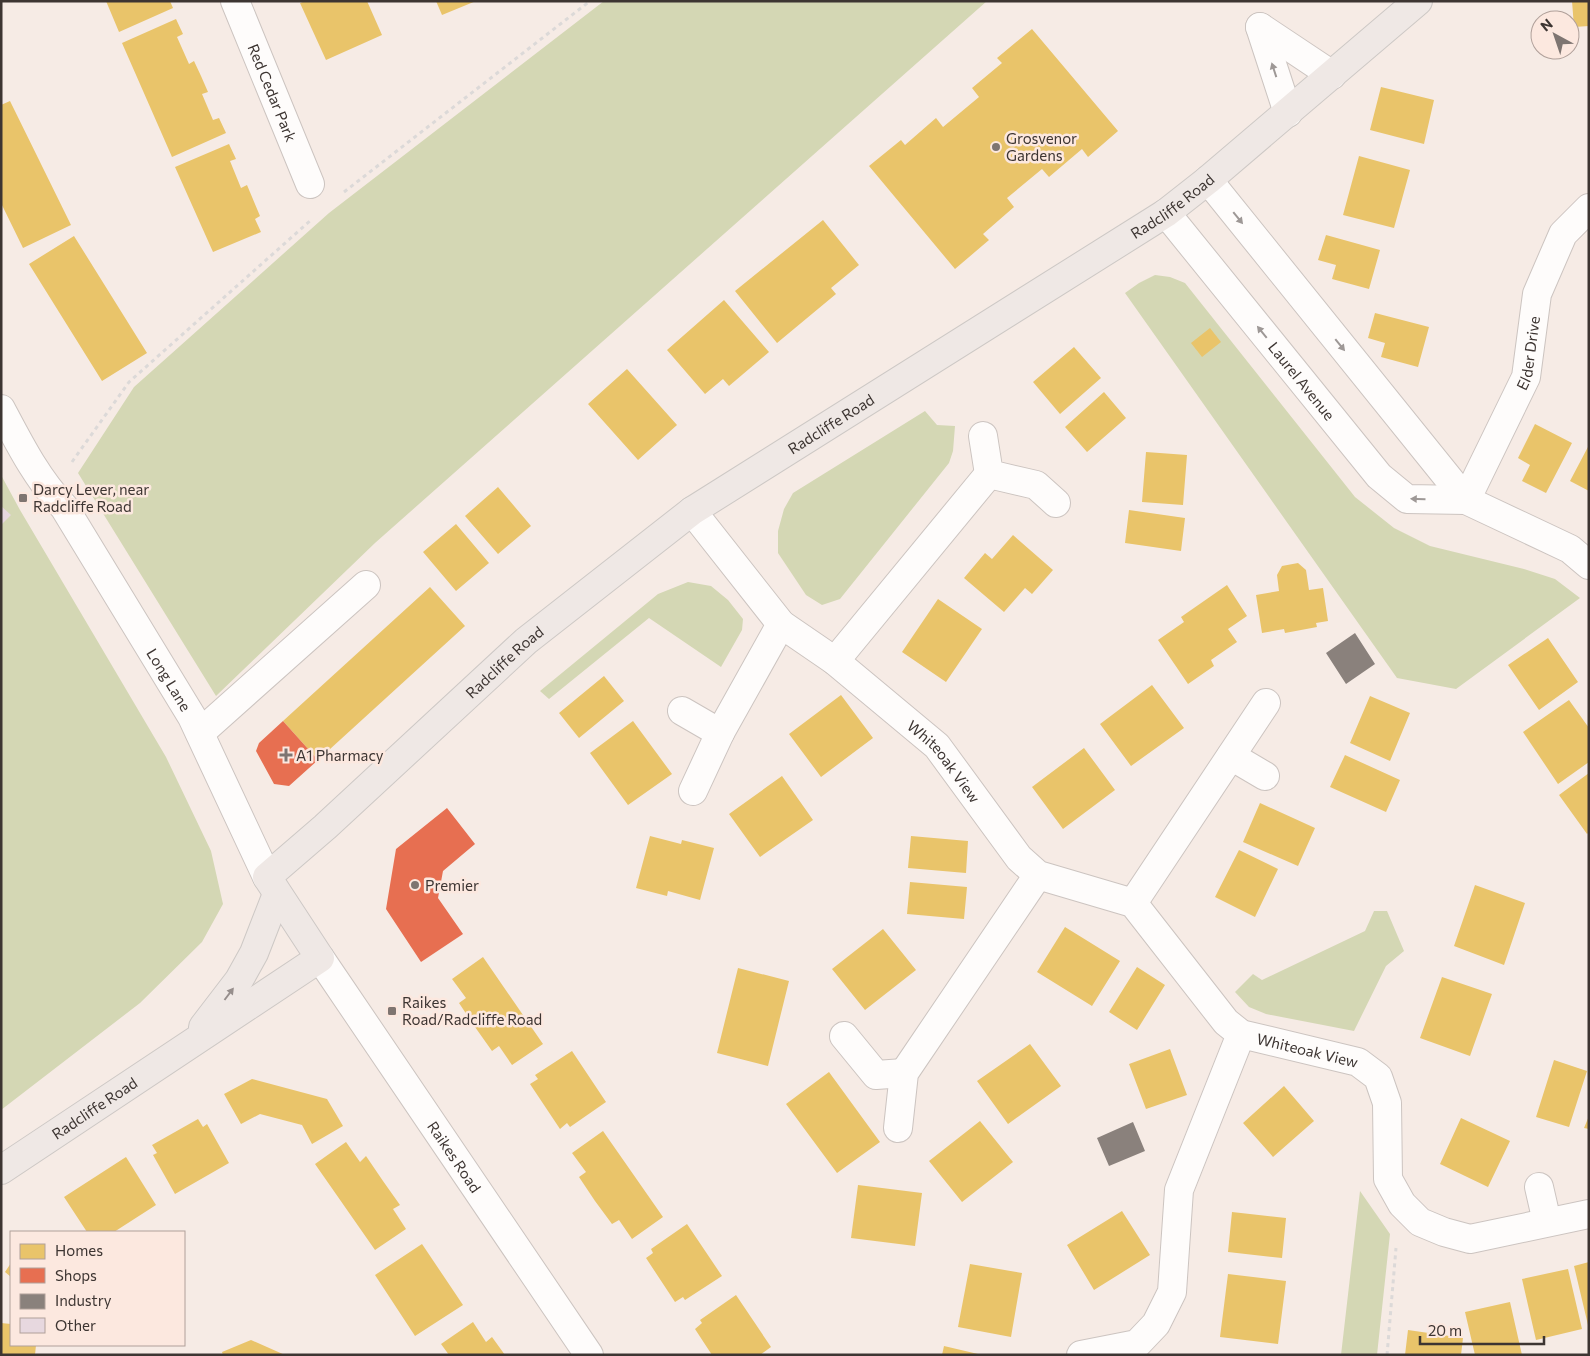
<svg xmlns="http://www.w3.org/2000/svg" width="1590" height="1356" viewBox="0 0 1590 1356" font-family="Commissioner,sans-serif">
  <rect width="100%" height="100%" fill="#f6ebe5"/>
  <path fill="#d4d7b4" d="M 604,1 L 987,1 L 375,543 L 216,696 L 78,473 L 134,387 L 329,213 Z
    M 1155,275 L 1170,277 L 1185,283 L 1355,497 L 1394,528 L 1430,546 L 1524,569 L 1555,579 L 1580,598 L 1456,689 L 1397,678 L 1125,293 L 1139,283 Z
    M 925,411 L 937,425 L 955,426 L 953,451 L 949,463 L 840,599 L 822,605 L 806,595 L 778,553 L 778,531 L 784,509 L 793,493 Z
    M 1,475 L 20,510 L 166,757 L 211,851 L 223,904 L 202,942 L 140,1003 L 1,1110 Z
    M 688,582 L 711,586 L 728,600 L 743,619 L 742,630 L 721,667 L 649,618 L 549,699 L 540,691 L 658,594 Z
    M 1374,911 L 1387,911 L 1404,951 L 1386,966 L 1354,1031 L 1266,1014 L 1249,1007 L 1235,992 L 1253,974 L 1262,980 L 1365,931 Z
    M 1360,1191 L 1390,1234 L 1377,1355 L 1341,1355 Z"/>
  <path fill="#e9c46a" d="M 106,1 L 170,1 L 173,8 L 119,32 Z
    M 305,1 L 367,1 L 382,35 L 326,60 L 300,3 Z
    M 436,1 L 476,1 L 442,15 Z
    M 1572,1 L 1589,1 L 1589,26 L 1574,27 Z
    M 176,19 L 183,34 L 177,37 L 189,64 L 194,61 L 201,76 L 208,92 L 202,94 L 213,120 L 219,118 L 226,133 L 172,157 L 122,43 Z
    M 1032,29 L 1118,131 L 1088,157 L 1082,149 L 1049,177 L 1042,169 L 1007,198 L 1014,207 L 983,234 L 989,240 L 955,269 L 869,166 L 901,140 L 905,145 L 936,118 L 943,127 L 979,97 L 972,88 L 1002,63 L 997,58 Z
    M 1381,87 L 1434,100 L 1424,144 L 1370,130 Z
    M 10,101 L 71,225 L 23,248 L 1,203 L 1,105 Z
    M 229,144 L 236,159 L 230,161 L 241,188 L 247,185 L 260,216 L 255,219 L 261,232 L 213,252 L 175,167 Z
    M 1359,156 L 1410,170 L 1394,228 L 1343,215 Z
    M 823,220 L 859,265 L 831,288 L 836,294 L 777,343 L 735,291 Z
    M 1326,235 L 1380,250 L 1369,289 L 1332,279 L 1336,265 L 1318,260 Z
    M 74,236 L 147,353 L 102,381 L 29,264 Z
    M 724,300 L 769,352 L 729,386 L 723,379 L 705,394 L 667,350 Z
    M 1375,313 L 1429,327 L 1418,367 L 1381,357 L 1385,343 L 1368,338 Z
    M 1210,328 L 1221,342 L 1202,357 L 1191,343 Z
    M 1074,347 L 1101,378 L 1060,414 L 1033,382 Z
    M 627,369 L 677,425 L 638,460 L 588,404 Z
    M 1104,392 L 1126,418 L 1087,452 L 1065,427 Z
    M 1535,424 L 1572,443 L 1546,493 L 1522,481 L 1530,465 L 1518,458 Z
    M 1589,445 L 1589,491 L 1570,481 Z
    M 1146,452 L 1187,455 L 1183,505 L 1142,502 Z
    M 498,487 L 531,526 L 498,554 L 465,516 Z
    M 1129,510 L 1185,518 L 1181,551 L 1125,543 Z
    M 456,524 L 489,563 L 456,591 L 423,552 Z
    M 1013,535 L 1053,570 L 1032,594 L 1025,588 L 1004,612 L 964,578 L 985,553 L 992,559 Z
    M 1298,563 L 1306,570 L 1309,590 L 1323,588 L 1328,621 L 1316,623 L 1317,627 L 1285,633 L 1284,629 L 1262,633 L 1256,595 L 1279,591 L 1277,575 L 1282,566 Z
    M 1227,585 L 1247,616 L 1228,629 L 1237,642 L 1211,660 L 1214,666 L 1188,684 L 1158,640 L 1184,622 L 1181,617 Z
    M 430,587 L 465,626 L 318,760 L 283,721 Z
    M 938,599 L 982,629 L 946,682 L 902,652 Z
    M 1548,638 L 1578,682 L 1539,710 L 1508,665 Z
    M 604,676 L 624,701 L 579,738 L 559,713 Z
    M 1152,685 L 1184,728 L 1131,766 L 1100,724 Z
    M 841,695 L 873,738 L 821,777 L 789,734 Z
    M 1370,696 L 1410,713 L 1390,761 L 1350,743 Z
    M 1569,700 L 1589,728 L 1589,762 L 1558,784 L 1523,732 Z
    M 633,721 L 672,774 L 628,805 L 590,753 Z
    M 1084,748 L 1115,790 L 1063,829 L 1032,787 Z
    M 1345,755 L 1400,780 L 1386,812 L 1330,787 Z
    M 1589,773 L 1589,832 L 1587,834 L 1559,795 Z
    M 782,776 L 813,820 L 760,857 L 729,814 Z
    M 1260,803 L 1315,828 L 1298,866 L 1243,842 Z
    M 650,836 L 681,844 L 682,840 L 714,848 L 700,900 L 668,891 L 667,896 L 636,888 Z
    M 911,836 L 968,841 L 966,873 L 908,868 Z
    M 1239,850 L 1278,869 L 1255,917 L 1215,897 Z
    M 910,882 L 967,887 L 964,919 L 907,914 Z
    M 1475,885 L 1525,903 L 1504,965 L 1454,946 Z
    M 1065,927 L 1120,961 L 1092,1006 L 1037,972 Z
    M 883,929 L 916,970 L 865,1010 L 832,969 Z
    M 483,957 L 543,1044 L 512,1065 L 499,1046 L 492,1051 L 475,1027 L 459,1003 L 466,998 L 452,979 Z
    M 1137,967 L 1165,985 L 1137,1030 L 1109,1012 Z
    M 738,968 L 789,981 L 768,1066 L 717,1053 Z
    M 1442,977 L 1492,994 L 1470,1056 L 1420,1038 Z
    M 1030,1044 L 1061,1086 L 1008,1124 L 977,1081 Z
    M 1170,1049 L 1187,1095 L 1146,1109 L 1129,1064 Z
    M 572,1051 L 606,1102 L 570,1127 L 567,1123 L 560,1129 L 530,1084 L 538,1079 L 535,1075 Z
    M 1554,1060 L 1587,1071 L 1569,1127 L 1536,1117 Z
    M 829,1072 L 880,1142 L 837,1173 L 786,1104 Z
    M 252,1079 L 327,1099 L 343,1126 L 312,1144 L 302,1125 L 260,1114 L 241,1124 L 224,1094 Z
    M 1284,1086 L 1314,1121 L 1273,1157 L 1243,1123 Z
    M 1589,1116 L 1589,1129 L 1584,1128 Z
    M 1461,1118 L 1510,1141 L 1488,1187 L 1440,1164 Z
    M 198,1119 L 203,1127 L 207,1124 L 229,1163 L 175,1194 L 153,1155 L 157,1153 L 152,1145 Z
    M 980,1121 L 1013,1162 L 962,1202 L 929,1161 Z
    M 603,1131 L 663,1217 L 632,1239 L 619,1220 L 612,1224 L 595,1201 L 579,1177 L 586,1172 L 572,1153 Z
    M 346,1142 L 360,1162 L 366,1156 L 383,1181 L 400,1205 L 393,1209 L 406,1229 L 375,1250 L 315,1164 Z
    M 126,1157 L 156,1205 L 114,1232 L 87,1232 L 64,1197 Z
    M 858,1185 L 922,1193 L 915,1246 L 851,1238 Z
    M 1122,1211 L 1150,1255 L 1094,1290 L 1067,1245 Z
    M 1232,1212 L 1286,1218 L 1282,1258 L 1228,1252 Z
    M 687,1224 L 722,1276 L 685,1300 L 683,1297 L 675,1302 L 646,1258 L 653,1253 L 651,1249 Z
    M 422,1244 L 463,1305 L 415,1336 L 375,1275 Z
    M 1589,1262 L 1589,1325 L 1588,1325 L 1574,1266 Z
    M 11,1263 L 11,1277 L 5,1272 Z
    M 970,1264 L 1022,1273 L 1011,1337 L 958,1327 Z
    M 1568,1269 L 1582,1329 L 1536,1340 L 1522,1279 Z
    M 1228,1274 L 1286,1281 L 1278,1344 L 1220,1337 Z
    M 736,1295 L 771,1347 L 760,1355 L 712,1355 L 695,1329 L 702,1323 L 700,1320 Z
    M 1510,1302 L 1522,1355 L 1475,1355 L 1465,1312 Z
    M 473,1322 L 486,1342 L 492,1337 L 505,1355 L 449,1355 L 441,1344 Z
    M 1,1323 L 11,1324 L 11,1345 L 36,1345 L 35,1355 L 1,1355 Z
    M 1408,1330 L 1463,1338 L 1461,1355 L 1405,1355 Z
    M 251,1340 L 285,1355 L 223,1355 L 222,1352 Z
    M 944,1346 L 978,1354 L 978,1355 L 942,1355 Z"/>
  <path fill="#e76f51" d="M 283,721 L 318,760 L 289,786 L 274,784 L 256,751 L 259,743 Z
    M 447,808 L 475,844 L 443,871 L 438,898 L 463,934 L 421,962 L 386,909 L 396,849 Z"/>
  <path fill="#8a817c" d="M 1355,633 L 1375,664 L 1346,684 L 1326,653 Z
    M 1133,1122 L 1145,1151 L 1109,1166 L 1097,1138 Z"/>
  <path fill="#e7d8df" d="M 1,506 L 11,515 L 1,525 Z"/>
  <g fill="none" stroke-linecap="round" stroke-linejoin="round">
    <defs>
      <g id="minor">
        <path id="s1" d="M 235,1 L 310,184"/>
        <path d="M 1260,27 L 1288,113"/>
        <path d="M 1260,27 L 1332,75"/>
        <path d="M 1208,180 L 1466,500"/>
        <path id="s2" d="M 1166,213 L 1379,476 L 1407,499 L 1466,500 L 1570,549 L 1589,565"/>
        <path id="s3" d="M 1,409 C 19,443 37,479 64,507 L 192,717 L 267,877"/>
        <path d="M 983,436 L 989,474 L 1036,485 L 1056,503"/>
        <path id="s4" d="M 1466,500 L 1526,377 L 1537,294 L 1563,234 L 1589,208"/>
        <path id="s5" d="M 692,511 L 781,624 L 835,661 L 937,746 L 1019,858 L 1038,875 L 1133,903 L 1226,1022 L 1241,1034 L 1358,1062 L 1378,1077 L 1387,1103 L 1388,1179 L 1402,1204 L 1420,1222 L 1444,1232 L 1470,1239 L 1589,1214"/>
        <path d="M 835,661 L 989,474"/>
        <path d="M 682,711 L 720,733"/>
        <path d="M 200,733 L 366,585"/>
        <path d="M 1231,756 L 1265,776"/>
        <path d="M 693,791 L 720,733 L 781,624"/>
        <path d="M 1133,903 L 1266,703"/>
        <path id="s6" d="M 320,958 L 589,1355"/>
        <path d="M 844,1036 L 876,1075 L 904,1073"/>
        <path d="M 898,1128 L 904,1073 L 1038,875"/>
        <path d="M 1539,1187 L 1547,1222"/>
        <path d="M 1081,1355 L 1137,1344 L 1156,1324 L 1172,1292 L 1179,1190 L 1241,1034"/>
      </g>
      <g id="major">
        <path d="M 203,1027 L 239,980 L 254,953 L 277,894"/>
        <path id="s7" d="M 1,1170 L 320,958 L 267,877 L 325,827 L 526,641 L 692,511 L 1166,213 L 1208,180 L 1418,1"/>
      </g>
    </defs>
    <use href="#minor" stroke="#ccc4c0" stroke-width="30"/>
    <use href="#major" stroke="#cdc8c5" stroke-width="30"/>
    <path stroke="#dcd9d8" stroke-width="3" stroke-dasharray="4 4" stroke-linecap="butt" d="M 344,192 L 590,1
      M 72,462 L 129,382 L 311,220
      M 1387,1355 L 1396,1248"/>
    <use href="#minor" stroke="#fefcfb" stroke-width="28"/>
    <use href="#major" stroke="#efe8e5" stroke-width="28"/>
  </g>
  <defs><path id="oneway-solid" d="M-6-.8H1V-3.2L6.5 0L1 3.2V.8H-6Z" transform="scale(1.25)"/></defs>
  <g fill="#9e9896">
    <use href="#oneway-solid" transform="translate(1274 70) rotate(-108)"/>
    <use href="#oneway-solid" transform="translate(1238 218) rotate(51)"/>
    <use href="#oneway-solid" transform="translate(1262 332) rotate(-129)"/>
    <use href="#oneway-solid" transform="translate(1340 345) rotate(51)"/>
    <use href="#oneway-solid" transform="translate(1418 499) rotate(-178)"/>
  </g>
  <use fill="#968e8c" href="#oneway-solid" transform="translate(229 994) rotate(-53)"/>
  <g fill="#7e7571" stroke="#fce8df" stroke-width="2">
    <circle cx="996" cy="147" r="5"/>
    <rect x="18" y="493" width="10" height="10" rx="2.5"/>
    <path d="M283.5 747.5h5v5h5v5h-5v5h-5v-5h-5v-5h5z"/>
    <circle cx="415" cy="885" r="5"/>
    <rect x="387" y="1006" width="10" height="10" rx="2.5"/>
  </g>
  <g text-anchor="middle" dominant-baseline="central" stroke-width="5" stroke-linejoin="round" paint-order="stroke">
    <g font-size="15" fill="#3d3532" stroke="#fce8df">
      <text stroke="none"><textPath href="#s1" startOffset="99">Red Cedar Park</textPath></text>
      <text stroke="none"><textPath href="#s7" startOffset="1610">Radcliffe Road</textPath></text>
      <text stroke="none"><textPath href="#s4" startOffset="161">Elder Drive</textPath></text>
      <text stroke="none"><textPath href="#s2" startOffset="216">Laurel Avenue</textPath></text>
      <text stroke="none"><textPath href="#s7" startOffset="1205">Radcliffe Road</textPath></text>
      <text stroke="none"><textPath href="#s7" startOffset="800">Radcliffe Road</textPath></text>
      <text stroke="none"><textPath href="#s3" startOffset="319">Long Lane</textPath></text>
      <text stroke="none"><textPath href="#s5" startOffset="358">Whiteoak View</textPath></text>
      <text stroke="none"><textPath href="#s5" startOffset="844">Whiteoak View</textPath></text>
      <text stroke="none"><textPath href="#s7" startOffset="112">Radcliffe Road</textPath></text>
      <text stroke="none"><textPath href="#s6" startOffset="240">Raikes Road</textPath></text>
    </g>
    <g font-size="15" fill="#3d3532" stroke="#fce8df" text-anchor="start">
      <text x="1006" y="138">Grosvenor<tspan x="1006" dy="17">Gardens</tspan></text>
      <text x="33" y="489">Darcy Lever, near<tspan x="33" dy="17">Radcliffe Road</tspan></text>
      <text x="296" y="755">A1 Pharmacy</text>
      <text x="425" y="885">Premier</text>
      <text x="402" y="1002">Raikes<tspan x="402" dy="17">Road/Radcliffe Road</tspan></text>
    </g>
  </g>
  <rect width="1590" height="1356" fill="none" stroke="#3d3532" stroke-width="5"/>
  <rect x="10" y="1231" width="175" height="115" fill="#fce8df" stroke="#b0a09a"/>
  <rect x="20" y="1244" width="25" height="15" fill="#e9c46a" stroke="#b0a09a"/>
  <text x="55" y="1256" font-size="15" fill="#3d3532">Homes</text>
  <rect x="20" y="1268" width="25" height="15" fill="#e76f51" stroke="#b0a09a"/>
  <text x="55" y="1281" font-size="15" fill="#3d3532">Shops</text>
  <rect x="20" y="1294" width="25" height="15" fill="#8a817c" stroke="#b0a09a"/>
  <text x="55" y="1306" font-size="15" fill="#3d3532">Industry</text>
  <rect x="20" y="1318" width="25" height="15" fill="#e7d8df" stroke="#b0a09a"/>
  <text x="55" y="1331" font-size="15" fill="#3d3532">Other</text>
  <g transform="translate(1555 35) rotate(320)"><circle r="24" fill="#fce8df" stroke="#b0a09a"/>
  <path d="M0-4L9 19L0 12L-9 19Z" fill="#7e7571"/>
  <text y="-8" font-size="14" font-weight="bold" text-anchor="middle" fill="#3d3532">N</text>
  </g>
  <path d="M1420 1336v8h124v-8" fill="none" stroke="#3d3532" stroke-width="2.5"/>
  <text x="1428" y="1336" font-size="15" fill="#3d3532" stroke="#fce8df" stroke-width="4" paint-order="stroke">20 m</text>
</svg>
